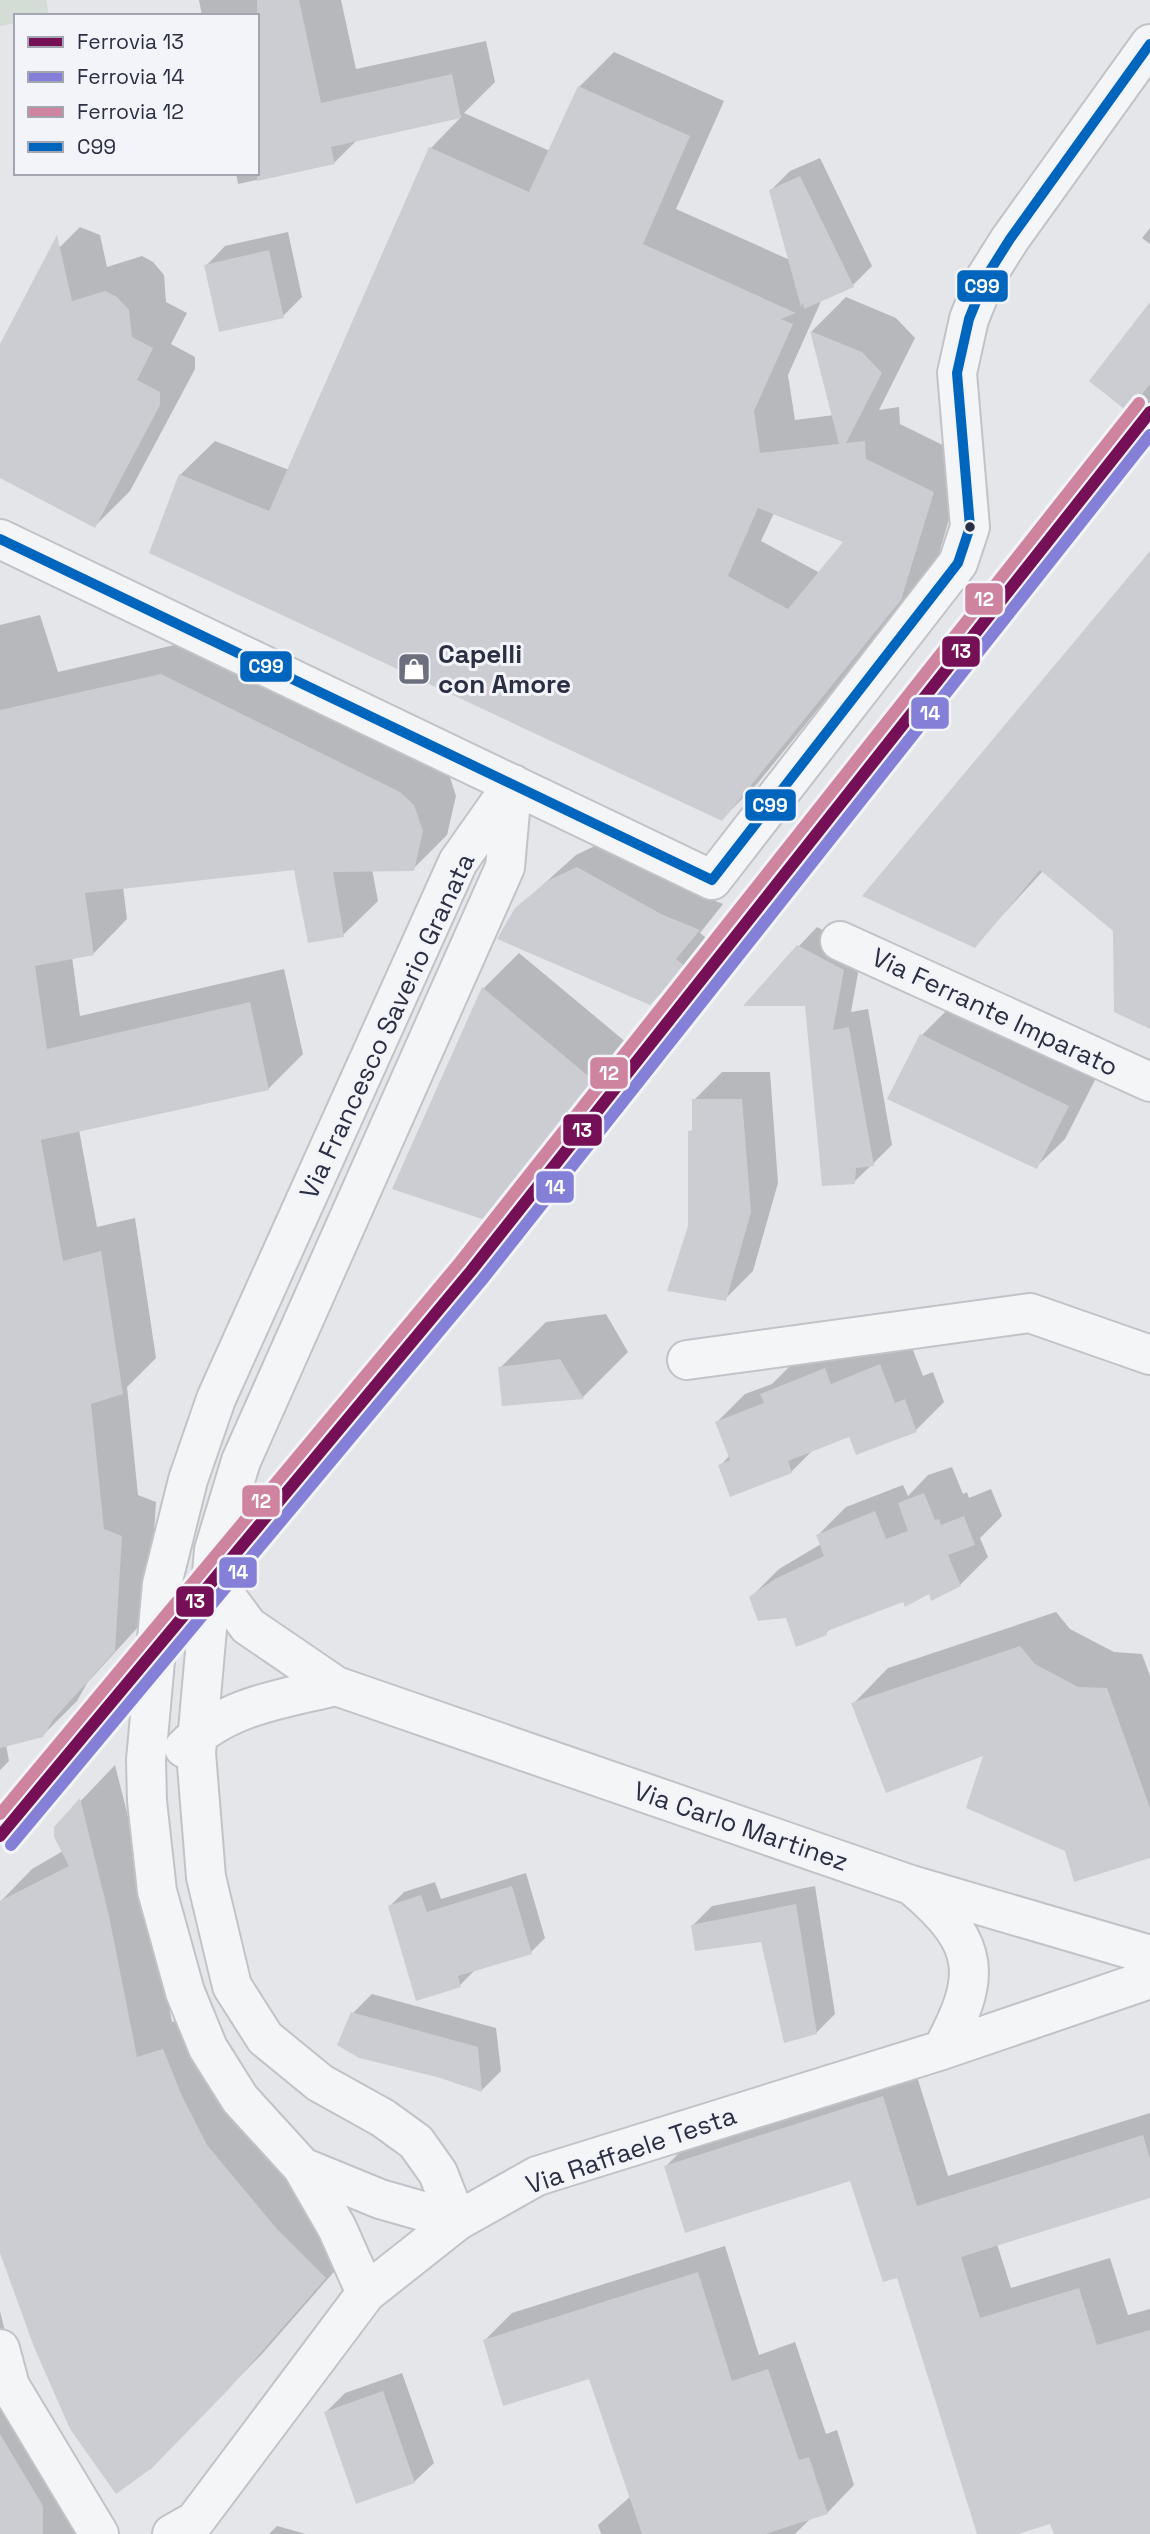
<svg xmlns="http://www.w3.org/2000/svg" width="1150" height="2534" viewBox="0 0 1150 2534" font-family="'Space Grotesk',sans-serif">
  <rect width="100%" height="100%" fill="#e5e6ea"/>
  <path fill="#d3ddd6" d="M 0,0 L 46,0 L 49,15 L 16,16 L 16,23 L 0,26 Z"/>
  <path fill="#0003" fill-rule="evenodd" d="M 199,0 L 341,0 L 356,69 L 486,41 L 495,82 L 464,113 L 550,151 L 579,87 L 614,52 L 724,101 L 676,209 L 790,260 L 771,190 L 790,171 L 820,158 L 872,266 L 853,285 L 822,299 L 788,375 L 795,420 L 834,415 L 812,331 L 846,297 L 896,318 L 915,338 L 879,410 L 899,407 L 900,424 L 967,457 L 936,564 L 757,784 L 722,819 L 180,475 L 215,441 L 289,470 L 431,148 L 462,116 L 357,140 L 334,163 L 238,184 L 236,173 L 257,173 L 257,16 L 202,16 ZM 774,513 L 845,541 L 820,573 L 761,541 Z
    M 80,227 L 100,235 L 107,267 L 142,256 L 153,262 L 164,275 L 166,302 L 187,313 L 171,344 L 195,357 L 195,369 L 130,491 L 95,526 L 0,476 L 0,348 L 45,262 Z
    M 1150,228 L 1150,244 L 1142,238 Z
    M 288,232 L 302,297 L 283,316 L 206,266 L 225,246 Z
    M 1150,305 L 1150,426 L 1091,381 Z
    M 1150,554 L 1150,1027 L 1115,930 L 1043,871 L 974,946 Z
    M 40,615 L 58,672 L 196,640 L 448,771 L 456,796 L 447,835 L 413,869 L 372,869 L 378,901 L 343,935 L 296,868 L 123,887 L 127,919 L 93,954 L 72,957 L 80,1016 L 284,969 L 303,1054 L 268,1089 L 79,1130 L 97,1227 L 135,1218 L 156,1358 L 127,1387 L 138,1495 L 156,1502 L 149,1615 L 87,1683 L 77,1701 L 42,1736 L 6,1745 L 9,1761 L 0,1770 L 0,625 Z
    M 603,842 L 686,889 L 723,904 L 700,933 L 710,941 L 676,978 L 516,909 L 576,855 Z
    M 817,927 L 862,951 L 851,1012 L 868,1009 L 892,1145 L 854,1182 L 807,1004 L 798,947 Z
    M 519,953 L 627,1043 L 520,1182 L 485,1218 L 395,1188 L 484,988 Z
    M 950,1007 L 1096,1078 L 1065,1139 L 1037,1166 L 922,1035 Z
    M 722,1072 L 770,1072 L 778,1183 L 753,1271 L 725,1299 L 690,1227 L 690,1132 L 694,1128 L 694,1100 Z
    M 606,1314 L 628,1352 L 583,1397 L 500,1368 L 546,1322 Z
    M 908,1337 L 923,1376 L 933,1372 L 944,1402 L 916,1430 L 850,1435 L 814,1449 L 791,1472 L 720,1466 L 730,1455 L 717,1422 L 745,1394 L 772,1384 L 790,1366 L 853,1342 L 859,1357 Z
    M 952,1467 L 963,1494 L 967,1492 L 969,1498 L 991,1489 L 1002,1516 L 980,1538 L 988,1557 L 960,1585 L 904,1599 L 832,1627 L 826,1633 L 751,1597 L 779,1569 L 821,1544 L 818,1535 L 846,1507 L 903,1485 L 908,1496 L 928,1475 Z
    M 1056,1612 L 1070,1629 L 1114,1652 L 1142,1654 L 1150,1676 L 1150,1856 L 1067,1850 L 985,1753 L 853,1704 L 888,1668 Z
    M 115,1765 L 144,1880 L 172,2022 L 198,2014 L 360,2242 L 263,2353 L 187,2430 L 0,2248 L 0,1902 L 32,1869 L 63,1851 L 55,1828 Z
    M 526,1873 L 545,1938 L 531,1952 L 474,1971 L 460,1985 L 390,1906 L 404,1892 L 435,1882 L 441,1899 Z
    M 815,1886 L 835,2014 L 816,2033 L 762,1940 L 693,1925 L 712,1906 Z
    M 372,1994 L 496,2028 L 501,2071 L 482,2090 L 353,2013 Z
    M 914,2067 L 948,2176 L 1150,2113 L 1150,2196 L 997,2244 L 1011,2288 L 1110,2258 L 1128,2315 L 1150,2309 L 1150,2534 L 1055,2534 L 1052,2522 L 1012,2534 L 979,2534 L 898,2276 L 851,2179 L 666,2166 L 697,2135 Z
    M 725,2246 L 759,2355 L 795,2342 L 826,2434 L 837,2430 L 854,2485 L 827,2513 L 811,2518 L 795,2534 L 601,2534 L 598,2525 L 631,2496 L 590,2376 L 485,2340 L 512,2313 Z
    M 0,2311 L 14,2368 L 76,2471 L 76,2534 L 0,2534 Z
    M 402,2373 L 434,2463 L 414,2482 L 326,2412 L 345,2393 Z
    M 277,2526 L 306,2534 L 269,2534 Z"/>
  <path fill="#cccdd2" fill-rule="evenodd" d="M 257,0 L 299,0 L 321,103 L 452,74 L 461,118 L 331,147 L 335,164 L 257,181 Z
    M 578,86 L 690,136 L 643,244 L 796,313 L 781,319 L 793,324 L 754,411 L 760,453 L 839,444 L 810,331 L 862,352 L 882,373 L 846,443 L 865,441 L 866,459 L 934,492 L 901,600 L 722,821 L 149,553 L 179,474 L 269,511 L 429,147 L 529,192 ZM 758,508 L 843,542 L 788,609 L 728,576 Z
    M 800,176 L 854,287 L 804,309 L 803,302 L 801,307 L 769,190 Z
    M 57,235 L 72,301 L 105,291 L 117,297 L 129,310 L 132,337 L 153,348 L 137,380 L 160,392 L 160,405 L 95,528 L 0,478 L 0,344 Z
    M 269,250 L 284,318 L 219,332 L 204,265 Z
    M 1150,302 L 1150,384 L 1128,412 L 1089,381 Z
    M 1150,551 L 1150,1029 L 1114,1012 L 1113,931 L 1040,870 L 975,948 L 862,896 Z
    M 161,674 L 400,792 L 414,805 L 423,831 L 414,871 L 333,872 L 344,937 L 308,943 L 294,870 L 85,893 L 94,955 L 35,966 L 47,1049 L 250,1002 L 269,1090 L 41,1140 L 63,1261 L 101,1251 L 123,1394 L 91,1404 L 104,1529 L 122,1536 L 115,1651 L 53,1720 L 43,1737 L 0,1748 L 0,710 Z
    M 577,867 L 661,914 L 700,930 L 676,959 L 686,967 L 650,1005 L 497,939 L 515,908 L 549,880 Z
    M 797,945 L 844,970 L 833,1030 L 849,1027 L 874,1166 L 856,1168 L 855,1184 L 822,1186 L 805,1006 L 743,1006 Z
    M 482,987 L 593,1080 L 485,1220 L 392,1189 Z
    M 920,1034 L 1069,1106 L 1037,1169 L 887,1099 Z
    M 692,1099 L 742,1099 L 751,1212 L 726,1301 L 667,1291 L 688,1226 L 688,1131 L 692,1131 Z
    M 560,1359 L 584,1399 L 502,1406 L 498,1367 Z
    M 880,1364 L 895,1403 L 905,1399 L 917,1432 L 856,1455 L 849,1437 L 788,1461 L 792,1473 L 730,1497 L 718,1465 L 730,1460 L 715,1422 L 764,1403 L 760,1394 L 825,1368 L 831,1384 Z
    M 924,1493 L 935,1520 L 939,1519 L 941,1525 L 964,1516 L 975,1545 L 948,1555 L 961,1586 L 931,1601 L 929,1594 L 905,1607 L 903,1602 L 827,1631 L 827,1635 L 796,1647 L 786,1618 L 758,1621 L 749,1597 L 775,1579 L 824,1556 L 816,1535 L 875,1511 L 886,1539 L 908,1531 L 898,1503 Z
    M 1020,1646 L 1035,1664 L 1078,1687 L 1107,1688 L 1150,1808 L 1150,1858 L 1074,1882 L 1065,1851 L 966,1808 L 983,1756 L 886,1793 L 851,1703 Z
    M 80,1798 L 109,1916 L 137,2057 L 163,2049 L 182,2096 L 207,2145 L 277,2229 L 326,2278 L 228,2390 L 152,2468 L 116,2494 L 70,2429 L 34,2347 L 0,2253 L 0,1901 L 69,1866 L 54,1837 L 54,1827 Z
    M 512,1886 L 532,1954 L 458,1976 L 461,1987 L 416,2001 L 388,1906 L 421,1895 L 427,1912 Z
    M 796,1904 L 817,2034 L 784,2043 L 761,1942 L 695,1951 L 691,1925 Z
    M 351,2012 L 478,2047 L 482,2092 L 437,2077 L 359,2058 L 337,2045 Z
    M 883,2096 L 917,2206 L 1143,2135 L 1150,2159 L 1150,2198 L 961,2257 L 980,2318 L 1079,2288 L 1097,2345 L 1150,2330 L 1150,2534 L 1054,2534 L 1050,2524 L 1018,2534 L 977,2534 L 897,2278 L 883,2282 L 850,2181 L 685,2233 L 664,2166 Z
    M 698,2272 L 732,2381 L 768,2369 L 799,2460 L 809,2457 L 828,2514 L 765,2534 L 642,2534 L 589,2379 L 503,2406 L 483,2340 Z
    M 383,2391 L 415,2483 L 356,2504 L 324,2412 Z
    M 0,2434 L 43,2506 L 43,2534 L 0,2534 Z"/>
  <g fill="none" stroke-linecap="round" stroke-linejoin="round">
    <defs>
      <path id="minor" d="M 0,539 L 712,880 L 958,563 L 970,527 L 957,373 L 969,319 L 986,277 L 1010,239 L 1150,44
        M 840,941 L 1150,1082
        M 687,1360 L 1030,1313 L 1150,1355
        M 216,1562 L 223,1592 L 248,1626 L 336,1686 L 911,1885 L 1150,1955
        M 184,1748 C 225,1706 281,1699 336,1686
        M 916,1889 C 982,1945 981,1978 942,2050
        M 302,2167 L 380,2199 L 457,2221
        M 457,2221 L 438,2173 L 416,2142 L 383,2118 L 320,2083 L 265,2038 L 232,1986 L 206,1877 L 196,1753 L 214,1550 L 241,1461 L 505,867 L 512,789
        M 366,2293 L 337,2228 L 302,2167 L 240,2099 L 208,2048 L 185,1992 L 157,1891 L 147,1801 L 146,1760 L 162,1584 L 188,1480 L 216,1399 L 458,862 L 513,784
        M 0,2349 L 10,2386 L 99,2534
        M 172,2534 L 195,2521 L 366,2293 L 457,2221 L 537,2176 L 942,2050 L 1150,1979"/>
    </defs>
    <use href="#minor" stroke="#c2c3c8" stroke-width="42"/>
    <use href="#minor" stroke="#f4f5f7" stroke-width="38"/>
    <defs>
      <path id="bus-1" d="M 0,539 L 712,880 L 958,563 L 970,527 L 957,373 L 969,319 L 986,277 L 1010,239 L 1150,44"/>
    </defs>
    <use href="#bus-1" stroke="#f3f4f9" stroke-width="16"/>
    <use href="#bus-1" stroke="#0065bd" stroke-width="10"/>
    <defs>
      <path id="rail-1" d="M 0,1836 L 471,1271 L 1150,412"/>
      <path id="rail-2" d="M 11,1845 L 482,1280 L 1150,435"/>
      <path id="rail-3" d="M 0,1814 L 460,1262 L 1139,403"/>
    </defs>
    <use href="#rail-1" stroke="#f3f4f9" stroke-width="18"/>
    <use href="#rail-2" stroke="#f3f4f9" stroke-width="18"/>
    <use href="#rail-3" stroke="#f3f4f9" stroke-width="18"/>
    <use href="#rail-1" stroke="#751056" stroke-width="12"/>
    <use href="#rail-2" stroke="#8480d7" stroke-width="12"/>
    <use href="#rail-3" stroke="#ce849e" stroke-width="12"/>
  </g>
  <defs>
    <symbol id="shop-square" viewBox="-11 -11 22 22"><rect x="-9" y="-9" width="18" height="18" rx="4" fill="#6c6f7e" stroke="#f3f4f9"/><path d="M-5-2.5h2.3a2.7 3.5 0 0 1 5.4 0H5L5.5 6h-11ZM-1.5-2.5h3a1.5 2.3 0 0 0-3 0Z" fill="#fff"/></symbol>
  </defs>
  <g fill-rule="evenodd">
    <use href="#shop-square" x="395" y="650" width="38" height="38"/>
  </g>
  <circle fill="#2b2f44" stroke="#f3f4f9" stroke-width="2.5" cx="970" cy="527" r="6"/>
  <g text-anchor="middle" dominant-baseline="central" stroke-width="6" stroke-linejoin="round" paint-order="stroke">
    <g font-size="26" font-weight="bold" fill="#2b2f44" stroke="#f3f4f9" text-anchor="start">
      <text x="438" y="654">Capelli<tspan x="438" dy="30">con Amore</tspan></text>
    </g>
    <g font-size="26" fill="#2b2f44" stroke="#f3f4f9">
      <text transform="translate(995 1012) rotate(25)">Via Ferrante Imparato</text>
      <text transform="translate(387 1026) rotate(-65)">Via Francesco Saverio Granata</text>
      <text transform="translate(741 1826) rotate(19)">Via Carlo Martinez</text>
      <text transform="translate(631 2150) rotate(-19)">Via Raffaele Testa</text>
    </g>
  </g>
  <g stroke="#f3f4f9" stroke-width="2.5">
    <rect x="956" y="269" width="53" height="34" rx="7" fill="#0065bd"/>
    <rect x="964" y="582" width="40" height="34" rx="7" fill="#ce849e"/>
    <rect x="941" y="635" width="40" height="33" rx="7" fill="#751056"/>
    <rect x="239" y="650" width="54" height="33" rx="7" fill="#0065bd"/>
    <rect x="910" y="696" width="40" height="34" rx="7" fill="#8480d7"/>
    <rect x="744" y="788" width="53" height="34" rx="7" fill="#0065bd"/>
    <rect x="589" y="1056" width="40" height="34" rx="7" fill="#ce849e"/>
    <rect x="562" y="1113" width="41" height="34" rx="7" fill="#751056"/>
    <rect x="535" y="1170" width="40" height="34" rx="7" fill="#8480d7"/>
    <rect x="241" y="1484" width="40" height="34" rx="7" fill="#ce849e"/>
    <rect x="218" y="1556" width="40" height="33" rx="7" fill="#8480d7"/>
    <rect x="175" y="1585" width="40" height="33" rx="7" fill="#751056"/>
  </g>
  <g font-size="19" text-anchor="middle" font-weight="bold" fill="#fff">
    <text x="982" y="293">C99</text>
    <text x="984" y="606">12</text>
    <text x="961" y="658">13</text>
    <text x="266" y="673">C99</text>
    <text x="930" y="720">14</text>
    <text x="770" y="812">C99</text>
    <text x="609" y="1080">12</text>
    <text x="582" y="1137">13</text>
    <text x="555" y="1194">14</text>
    <text x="261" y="1508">12</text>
    <text x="238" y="1579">14</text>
    <text x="195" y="1608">13</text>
  </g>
  <rect x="14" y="14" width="245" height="161" fill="#f3f4f9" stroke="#a3a5b1" stroke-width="2"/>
  <rect x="28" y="37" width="35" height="10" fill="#751056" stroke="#a3a5b1" stroke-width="2"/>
  <text x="77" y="49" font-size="21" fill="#2b2f44">Ferrovia 13</text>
  <rect x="28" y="72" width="35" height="10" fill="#8480d7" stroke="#a3a5b1" stroke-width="2"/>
  <text x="77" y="84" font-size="21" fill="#2b2f44">Ferrovia 14</text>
  <rect x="28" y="107" width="35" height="10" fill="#ce849e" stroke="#a3a5b1" stroke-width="2"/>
  <text x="77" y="119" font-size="21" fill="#2b2f44">Ferrovia 12</text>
  <rect x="28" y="142" width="35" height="10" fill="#0065bd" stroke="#a3a5b1" stroke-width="2"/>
  <text x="77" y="154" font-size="21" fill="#2b2f44">C99</text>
</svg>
